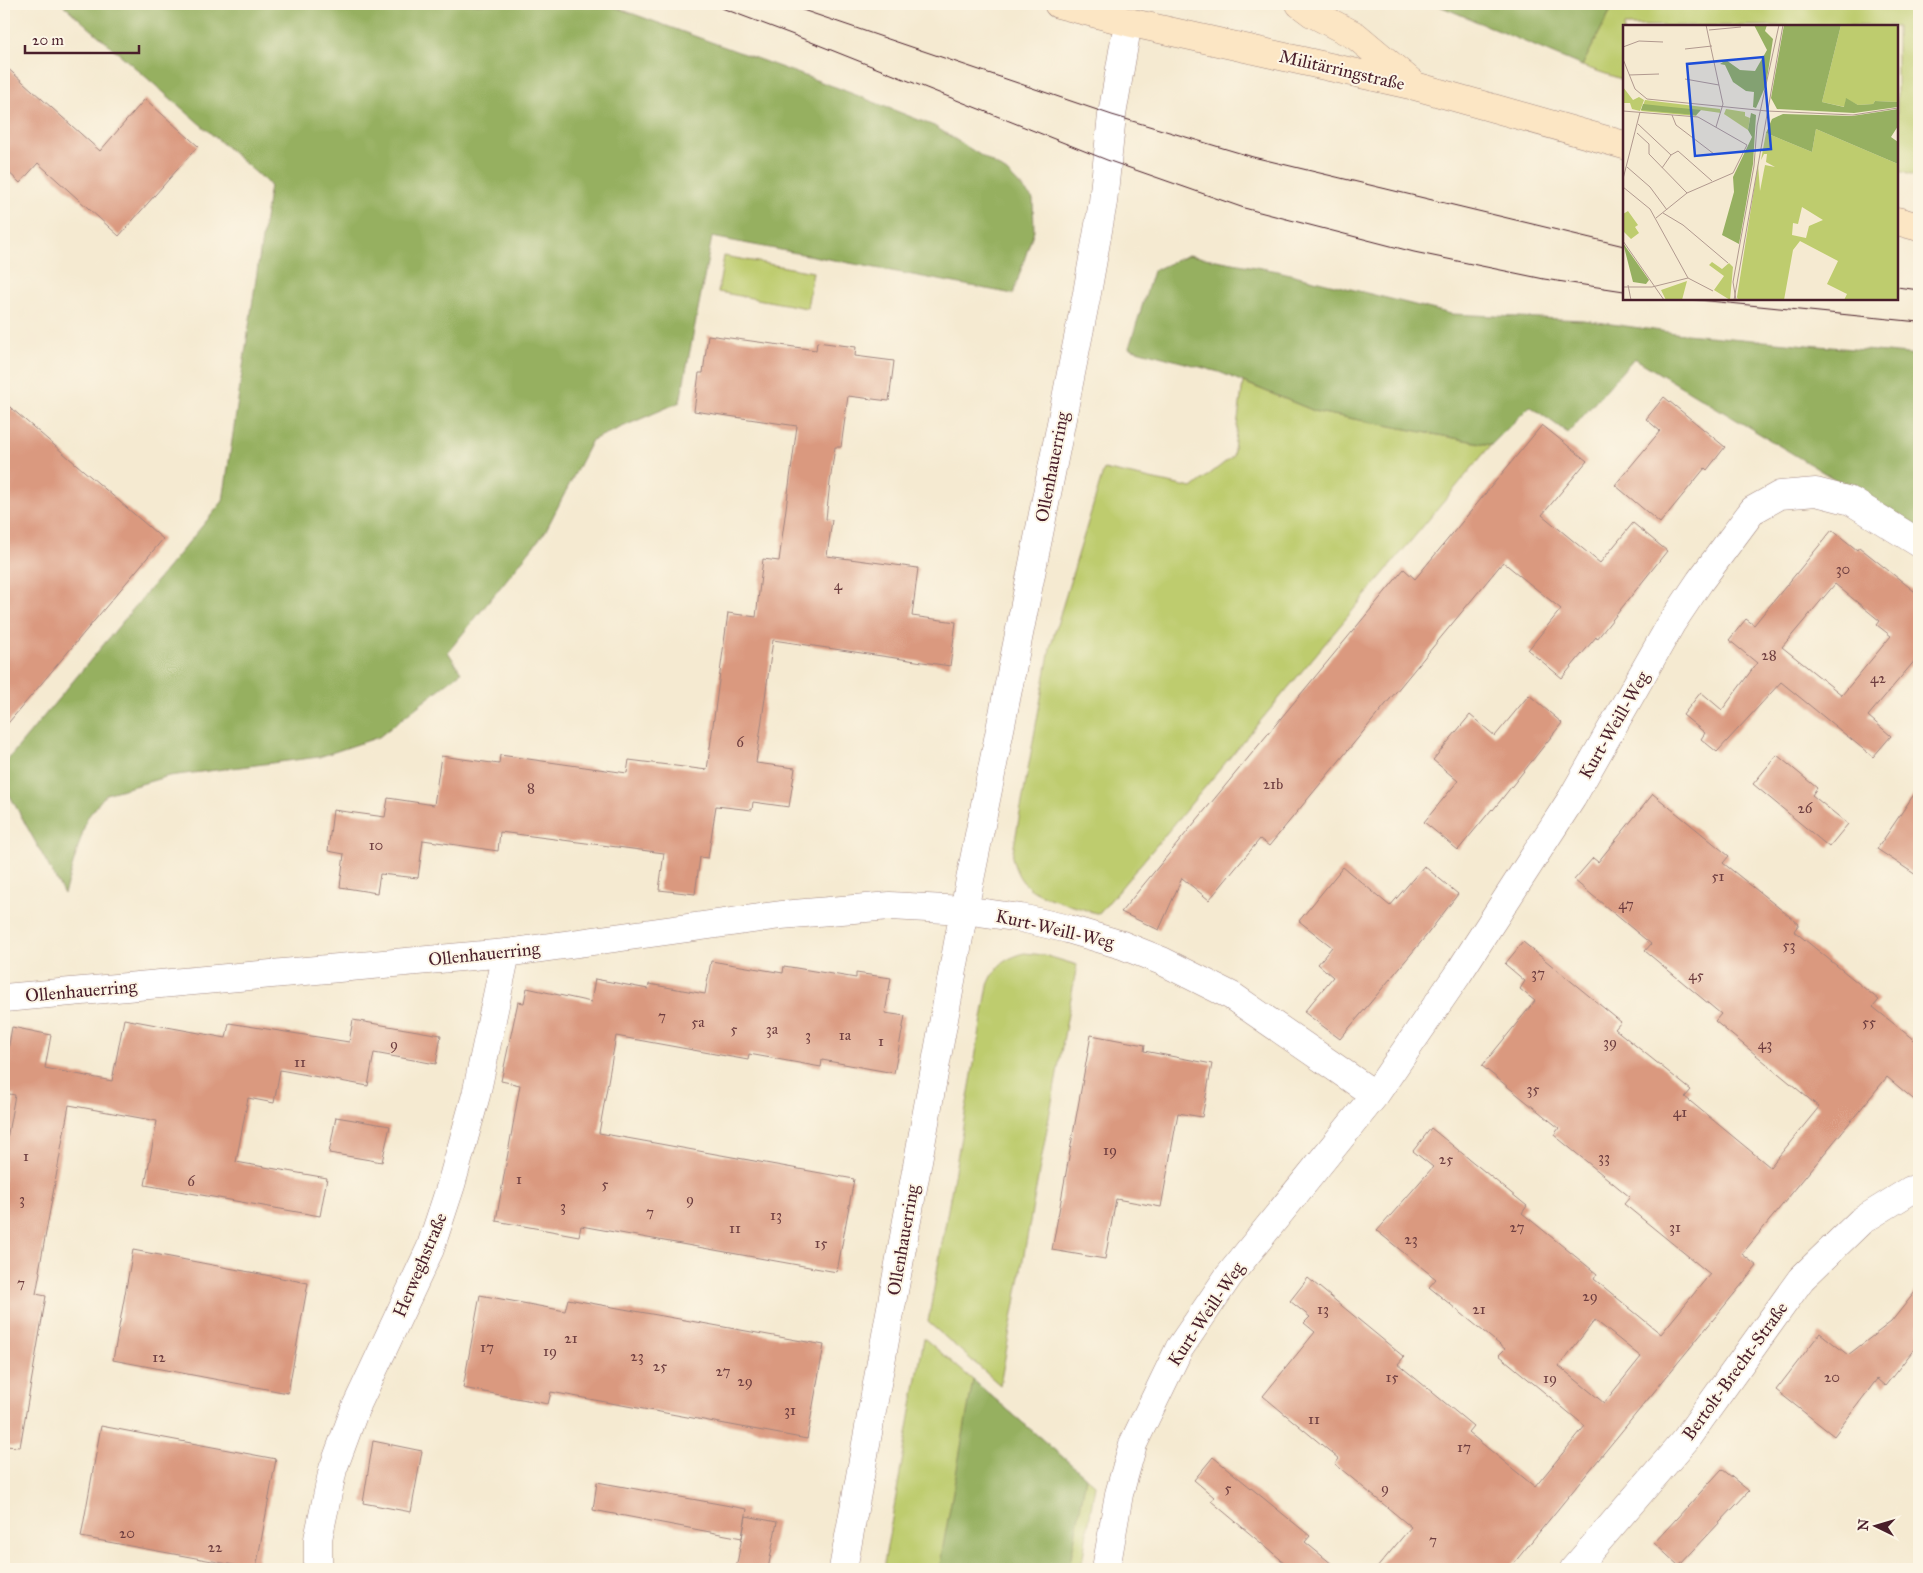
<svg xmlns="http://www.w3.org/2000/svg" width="1923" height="1573" viewBox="0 0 1923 1573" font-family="'IM FELL Great Primer',serif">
  <rect width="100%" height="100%" fill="#fcf5e5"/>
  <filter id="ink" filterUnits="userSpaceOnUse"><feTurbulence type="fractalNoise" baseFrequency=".02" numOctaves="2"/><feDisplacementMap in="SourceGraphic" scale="10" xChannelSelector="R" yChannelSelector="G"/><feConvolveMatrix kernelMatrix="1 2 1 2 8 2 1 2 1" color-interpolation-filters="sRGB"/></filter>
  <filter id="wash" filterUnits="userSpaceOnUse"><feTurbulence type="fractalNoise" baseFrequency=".0096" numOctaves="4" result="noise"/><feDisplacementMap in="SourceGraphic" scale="20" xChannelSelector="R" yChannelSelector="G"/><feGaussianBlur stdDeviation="1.12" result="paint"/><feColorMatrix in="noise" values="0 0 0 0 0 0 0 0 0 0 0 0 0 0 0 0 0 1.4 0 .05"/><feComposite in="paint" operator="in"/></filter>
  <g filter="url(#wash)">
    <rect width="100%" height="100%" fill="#f5ead1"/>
    <path fill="#becc6e" stroke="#84764c" d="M 1614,4 L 1919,4 L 1919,178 L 1897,170 L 1897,26 L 1624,26 L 1624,80 L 1582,66 Z
      M 724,256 L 813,272 L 807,308 L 718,292 Z
      M 1243,382 L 1317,412 L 1491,445 L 1099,914 C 1086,910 1073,906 1061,902 C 1033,893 1019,887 1012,857 L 1050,648 L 1104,469 L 1192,488 L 1233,456 Z
      M 1024,953 L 1044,955 L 1077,965 L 1000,1385 L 928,1322 L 988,985 C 997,964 1003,960 1024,953 Z
      M 924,1338 L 1095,1485 L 1081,1569 L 883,1569 Z"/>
    <path fill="#96b061" stroke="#706846" d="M 62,4 L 606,4 L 838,88 L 934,126 L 1007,172 L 1033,199 L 1034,230 L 1013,294 L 712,237 L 680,402 L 592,440 L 545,532 L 448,652 L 461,672 L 379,737 L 319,757 L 169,776 L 106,794 L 87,818 L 64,894 L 4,785 L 4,766 L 9,758 L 223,501 L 270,185 Z
      M 1435,4 L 1614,4 L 1582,66 Z
      M 1188,255 L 1278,271 L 1451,314 L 1583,320 L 1675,333 L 1919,355 L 1919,530 L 1634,358 L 1568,433 L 1530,406 L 1491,445 L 1317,412 L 1219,372 L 1129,348 L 1153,271 Z
      M 973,1380 L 1086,1477 L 1069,1569 L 939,1569 Z"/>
    <g id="blocks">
      <path fill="#da997f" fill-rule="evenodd" d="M 4,65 L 100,151 L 145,99 L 198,146 L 119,236 L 38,163 L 20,183 L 4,168 Z
        M 708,335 L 816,350 L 817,342 L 856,347 L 855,356 L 894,361 L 889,401 L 848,396 L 841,447 L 835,447 L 830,482 L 826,519 L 832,520 L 827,556 L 918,568 L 912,616 L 956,622 L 950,666 L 773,640 L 756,763 L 795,768 L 789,807 L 753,802 L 752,810 L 716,806 L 708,858 L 700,857 L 695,894 L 659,890 L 664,853 L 500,832 L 498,851 L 423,840 L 418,878 L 380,874 L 377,893 L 340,887 L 344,854 L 328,851 L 333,810 L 385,817 L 388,798 L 434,805 L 441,756 L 499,764 L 500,755 L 627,773 L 629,760 L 707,770 L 728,613 L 756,617 L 763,559 L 779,561 L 797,426 L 694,411 L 699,373 L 703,373 Z
        M 1664,397 L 1725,447 L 1707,470 L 1705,468 L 1660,523 L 1615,485 L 1660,431 L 1646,419 Z
        M 4,402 L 163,539 L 4,728 Z
        M 1542,425 L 1587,461 L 1542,515 L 1600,563 L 1633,523 L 1667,551 L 1597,639 L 1596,637 L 1562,678 L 1528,650 L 1561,609 L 1503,562 L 1269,846 L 1260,839 L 1209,900 L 1182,878 L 1159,930 L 1121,912 L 1404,569 L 1415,579 Z
        M 1832,530 L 1857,550 L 1859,547 L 1919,595 L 1919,659 L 1917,658 L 1868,716 L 1891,736 L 1873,757 L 1781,682 L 1717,752 L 1701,739 L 1705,733 L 1683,715 L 1701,692 L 1722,710 L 1757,663 L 1729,640 L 1746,619 L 1754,625 ZM 1835,584 L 1880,621 L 1877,625 L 1891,636 L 1842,695 L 1782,647 Z
        M 1529,695 L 1562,723 L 1493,810 L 1492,809 L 1458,850 L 1424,822 L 1458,781 L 1433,760 L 1470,715 L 1495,736 Z
        M 1777,755 L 1817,788 L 1812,795 L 1848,824 L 1829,847 L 1753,784 Z
        M 1919,787 L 1919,877 L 1877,849 Z
        M 1653,794 L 1729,856 L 1723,863 L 1799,924 L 1794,931 L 1879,1000 L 1873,1007 L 1919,1044 L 1919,1104 L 1887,1077 L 1742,1254 L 1757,1266 L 1509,1569 L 1376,1569 L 1411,1527 L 1335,1464 L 1339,1459 L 1263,1396 L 1315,1332 L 1304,1323 L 1310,1317 L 1290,1301 L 1308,1278 L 1404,1357 L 1398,1364 L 1473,1426 L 1468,1432 L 1535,1487 L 1585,1426 L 1499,1355 L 1505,1349 L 1429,1287 L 1436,1279 L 1377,1231 L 1433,1167 L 1413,1151 L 1431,1128 L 1527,1206 L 1522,1213 L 1597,1274 L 1594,1279 L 1661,1334 L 1710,1274 L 1624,1204 L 1630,1197 L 1554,1135 L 1559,1128 L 1482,1066 L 1535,1001 L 1520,989 L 1525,981 L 1505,964 L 1523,942 L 1621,1022 L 1615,1029 L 1691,1090 L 1685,1097 L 1770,1167 L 1819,1107 L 1715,1021 L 1721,1014 L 1645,951 L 1651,944 L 1574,880 L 1593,858 L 1598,862 ZM 1595,1320 L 1641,1357 L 1604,1403 L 1559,1366 Z
        M 1424,866 L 1458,894 L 1426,936 L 1340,1039 L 1304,1012 L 1333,977 L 1318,964 L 1332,947 L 1299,921 L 1343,867 L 1390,906 Z
        M 711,961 L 783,973 L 784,966 L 856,978 L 856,973 L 891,978 L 885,1013 L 905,1016 L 894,1073 L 822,1060 L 821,1067 L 749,1054 L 748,1060 L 616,1036 L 599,1133 L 854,1179 L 837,1272 L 581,1226 L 579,1236 L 496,1221 L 520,1085 L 501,1081 L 518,1002 L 524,1003 L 527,988 L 591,1002 L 595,979 L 648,989 L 649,984 L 705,994 Z
        M 124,1019 L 226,1038 L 229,1023 L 349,1042 L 353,1020 L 441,1035 L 436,1064 L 374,1053 L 368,1086 L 280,1070 L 274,1103 L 248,1098 L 236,1162 L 327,1178 L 320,1216 L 145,1185 L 157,1121 L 69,1105 L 39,1271 L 40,1272 L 36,1294 L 46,1296 L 20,1447 L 4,1446 L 4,1155 L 15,1095 L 4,1093 L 4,1074 L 12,1027 L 51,1035 L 45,1068 L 112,1081 Z
        M 1091,1035 L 1145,1045 L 1144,1051 L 1212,1064 L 1202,1117 L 1178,1113 L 1161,1207 L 1116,1199 L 1105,1259 L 1052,1250 Z
        M 336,1117 L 390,1126 L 382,1162 L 329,1153 Z
        M 133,1250 L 308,1283 L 288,1393 L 113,1360 Z
        M 1919,1287 L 1919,1343 L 1885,1386 L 1877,1379 L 1834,1436 L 1776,1390 L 1820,1333 L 1848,1355 L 1891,1322 Z
        M 480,1295 L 565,1311 L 568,1299 L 824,1345 L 807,1439 L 551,1392 L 548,1404 L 463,1388 Z
        M 101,1426 L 276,1459 L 256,1569 L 81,1537 Z
        M 373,1441 L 422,1451 L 411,1512 L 363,1503 Z
        M 1213,1457 L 1310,1536 L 1305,1542 L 1338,1569 L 1292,1569 L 1211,1501 L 1214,1497 L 1194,1480 Z
        M 1722,1469 L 1749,1491 L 1679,1566 L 1654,1543 Z
        M 597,1482 L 747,1509 L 742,1538 L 593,1510 Z
        M 746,1516 L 777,1522 L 768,1569 L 736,1569 Z"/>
    </g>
  </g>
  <g filter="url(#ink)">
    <use href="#blocks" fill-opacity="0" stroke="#a0847e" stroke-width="1"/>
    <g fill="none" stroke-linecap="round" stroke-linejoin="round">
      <defs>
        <path id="minor" d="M 4,998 L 506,953 L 781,915 L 890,906 L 964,910 L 1021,918 L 1068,929 L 1122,945 L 1162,961 L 1232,996 L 1375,1095
          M 318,1569 L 318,1539 L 333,1469 L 355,1409 L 430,1249 L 451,1185 L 476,1095 L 506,953
          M 843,1569 L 964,910 L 1087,293 L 1103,202 L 1112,115 L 1128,22
          M 1106,1569 L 1119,1494 L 1133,1444 L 1179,1349 L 1228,1277 L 1375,1095 L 1458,974 L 1572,798 L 1671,624 L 1700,581 L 1753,510 L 1780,495 L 1816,492 L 1851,501 L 1919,543
          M 1574,1569 L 1686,1439 L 1801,1279 L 1861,1221 L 1911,1190"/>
        <path id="secondary" d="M 1058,4 L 1128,22 L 1415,86 L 1624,145
          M 1300,4 L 1312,13 L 1356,36 L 1412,83
          M 1897,221 L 1919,227"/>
      </defs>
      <use href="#minor" stroke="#a0847e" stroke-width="29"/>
      <use href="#secondary" stroke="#a0847e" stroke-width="29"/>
      <use href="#minor" stroke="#fff" stroke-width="28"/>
      <use href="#secondary" stroke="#fce6c4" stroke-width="28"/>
      <path stroke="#4a1f2b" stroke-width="1" d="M 711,4 L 791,34 L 1107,160 L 1244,208 L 1414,252 L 1544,279 L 1624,291
        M 785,4 L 1112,115 L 1253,157 L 1624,246
        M 1897,287 L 1919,290
        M 1689,299 L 1919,322"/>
    </g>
  </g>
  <g text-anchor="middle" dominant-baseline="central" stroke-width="4" stroke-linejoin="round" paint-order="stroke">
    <g font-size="15" fill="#6e3e40">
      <text x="1843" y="569">30</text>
      <text x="838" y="585">4</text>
      <text x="1769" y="655">28</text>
      <text x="1878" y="678">42</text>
      <text x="740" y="742">6</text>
      <text x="1273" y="784">21b</text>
      <text x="531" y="788">8</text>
      <text x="1805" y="808">26</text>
      <text x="376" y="845">10</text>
      <text x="1718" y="876">51</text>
      <text x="1626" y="904">47</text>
      <text x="1789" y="945">53</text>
      <text x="1538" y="973">37</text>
      <text x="1696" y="975">45</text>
      <text x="662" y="1016">7</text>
      <text x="698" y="1022">5a</text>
      <text x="1869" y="1022">55</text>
      <text x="734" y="1029">5</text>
      <text x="772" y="1029">3a</text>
      <text x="808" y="1035">3</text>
      <text x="845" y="1035">1a</text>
      <text x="881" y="1041">1</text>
      <text x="1610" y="1042">39</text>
      <text x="394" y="1044">9</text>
      <text x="1765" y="1044">43</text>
      <text x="300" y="1062">11</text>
      <text x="1533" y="1089">35</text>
      <text x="1680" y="1112">41</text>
      <text x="1110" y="1150">19</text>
      <text x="26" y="1156">1</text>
      <text x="1604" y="1157">33</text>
      <text x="1446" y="1159">25</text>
      <text x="519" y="1179">1</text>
      <text x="191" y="1181">6</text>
      <text x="605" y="1184">5</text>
      <text x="22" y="1199">3</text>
      <text x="690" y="1199">9</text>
      <text x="563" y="1206">3</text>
      <text x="650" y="1212">7</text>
      <text x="776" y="1215">13</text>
      <text x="1517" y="1227">27</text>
      <text x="1675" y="1227">31</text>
      <text x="735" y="1228">11</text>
      <text x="1411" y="1239">23</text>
      <text x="821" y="1243">15</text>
      <text x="21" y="1283">7</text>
      <text x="1590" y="1296">29</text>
      <text x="1323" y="1309">13</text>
      <text x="1479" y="1309">21</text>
      <text x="571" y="1338">21</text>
      <text x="487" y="1347">17</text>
      <text x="550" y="1351">19</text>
      <text x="637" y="1356">23</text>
      <text x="159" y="1357">12</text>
      <text x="660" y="1366">25</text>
      <text x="723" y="1371">27</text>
      <text x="1392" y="1377">15</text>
      <text x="1832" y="1377">20</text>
      <text x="1550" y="1378">19</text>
      <text x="745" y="1381">29</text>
      <text x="790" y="1410">31</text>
      <text x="1314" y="1419">11</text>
      <text x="1464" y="1447">17</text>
      <text x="1228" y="1488">5</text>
      <text x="1385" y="1488">9</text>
      <text x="127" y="1533">20</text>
      <text x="1433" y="1540">7</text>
      <text x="215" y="1547">22</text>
    </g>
    <g font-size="18" fill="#4a1f2b" stroke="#fcf5e5">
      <text transform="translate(1342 70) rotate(13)">Militärringstraße</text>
      <text transform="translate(1052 467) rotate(-79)">Ollenhauerring</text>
      <text transform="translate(1614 725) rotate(-60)">Kurt-Weill-Weg</text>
      <text transform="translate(1055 929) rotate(13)">Kurt-Weill-Weg</text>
      <text transform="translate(484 954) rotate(-6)">Ollenhauerring</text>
      <text transform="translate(81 991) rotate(-5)">Ollenhauerring</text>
      <text transform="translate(903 1240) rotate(-80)">Ollenhauerring</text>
      <text transform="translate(420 1265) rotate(-67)">Herweghstraße</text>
      <text transform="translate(1206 1314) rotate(-56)">Kurt-Weill-Weg</text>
      <text transform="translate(1735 1371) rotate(-54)">Bertolt-Brecht-Straße</text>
    </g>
  </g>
  <g transform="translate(1623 25)">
    <rect width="275" height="275" fill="#f5ead1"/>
    <path d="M 218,0 L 275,0 L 275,77 L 252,76 L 250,79 L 235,80 L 223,74 L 222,82 L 199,77 ZM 0,62 L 10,75 L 16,72 L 21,75 L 17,86 L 9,84 L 7,78 L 0,78 ZM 22,75 L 97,84 L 98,88 L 77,85 L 73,91 L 18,86 ZM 103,84 L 122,87 L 122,91 L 127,93 L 125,105 L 101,89 ZM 193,104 L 275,139 L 275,275 L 221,275 L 224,269 L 204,259 L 215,236 L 177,216 L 170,225 L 161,275 L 115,275 L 114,272 L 135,139 L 137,166 L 142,140 L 152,142 L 143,137 L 144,129 L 141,129 L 138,135 L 143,108 L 189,127 ZM 179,182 L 200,195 L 186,201 L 183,213 L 169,210 L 170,198 L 175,199 ZM 5,186 L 15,200 L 12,202 L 16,208 L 8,214 L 0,206 L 0,189 ZM 89,237 L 99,244 L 106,238 L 110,242 L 107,275 L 91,265 L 101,251 L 86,240 ZM 64,256 L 59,275 L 43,275 L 38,265 Z" fill="#becc6e" fill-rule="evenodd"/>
    <path d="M 131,0 L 144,0 L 142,6 L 150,14 L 143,60 L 133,83 L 130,82 L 131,67 L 123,66 L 110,57 L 102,40 L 97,39 L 103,35 L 117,45 L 132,46 L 144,25 ZM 161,0 L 218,0 L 199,77 L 221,82 L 223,73 L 235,80 L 250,79 L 252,76 L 275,77 L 275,82 L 231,88 L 154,84 L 148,73 ZM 20,79 L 48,82 L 78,85 L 73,90 L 18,85 ZM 275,84 L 275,101 L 268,112 L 275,117 L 275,139 L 193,104 L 189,127 L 143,108 L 149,94 L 160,89 L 229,91 ZM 128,88 L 133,90 L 130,139 L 116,219 L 99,210 L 111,167 L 110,152 L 129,112 L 125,105 ZM 0,218 L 26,255 L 23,259 L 10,257 Z" fill="#96b061"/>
    <path fill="none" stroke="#b1998f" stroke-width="1" d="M 83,0 L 100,79 L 93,102M 86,5 L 118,2M 0,22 L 16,16 L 40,17M 62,24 L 89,21M 0,34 L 12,64 L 24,74 L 144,86M 6,50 L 36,49M 62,54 L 96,60M 0,86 L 75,92 L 124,120 L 110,148 L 64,168 L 33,193M 144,86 L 230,90 L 275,83M 49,90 L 53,100 L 91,129M 15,99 L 48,130 L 55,126 L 89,156M 14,108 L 26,119 L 26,129 L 64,168M 4,142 L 27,162 L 44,185M 39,143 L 48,130M 0,154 L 17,87M 0,162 L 27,184 L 65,253 L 90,266M 40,188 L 60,200 L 105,238M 0,216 L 41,275M 5,260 L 8,275M 0,262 L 29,262 L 65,253M 111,275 L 160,0M 113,275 L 110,257 L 131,141 L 134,101 L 156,0"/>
    <path fill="#1d4ed8" fill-opacity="0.15" stroke="#1d4ed8" stroke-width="2.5" d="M 140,32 L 148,124 L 72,131 L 64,39 Z"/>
    <rect width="275" height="275" fill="none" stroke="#4a1f2b" stroke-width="2.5"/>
  </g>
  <rect width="1923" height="1573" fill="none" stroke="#fcf5e5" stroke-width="20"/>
  <g transform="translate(1876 1526) rotate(275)" stroke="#fcf5e5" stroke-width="4" paint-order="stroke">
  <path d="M0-4L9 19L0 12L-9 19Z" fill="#4a1f2b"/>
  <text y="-8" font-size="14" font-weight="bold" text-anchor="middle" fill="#4a1f2b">N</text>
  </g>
  <path d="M25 45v8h114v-8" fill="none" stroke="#4a1f2b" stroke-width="2.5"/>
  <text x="32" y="45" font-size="15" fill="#4a1f2b" stroke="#fcf5e5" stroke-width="4" paint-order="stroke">20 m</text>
</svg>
